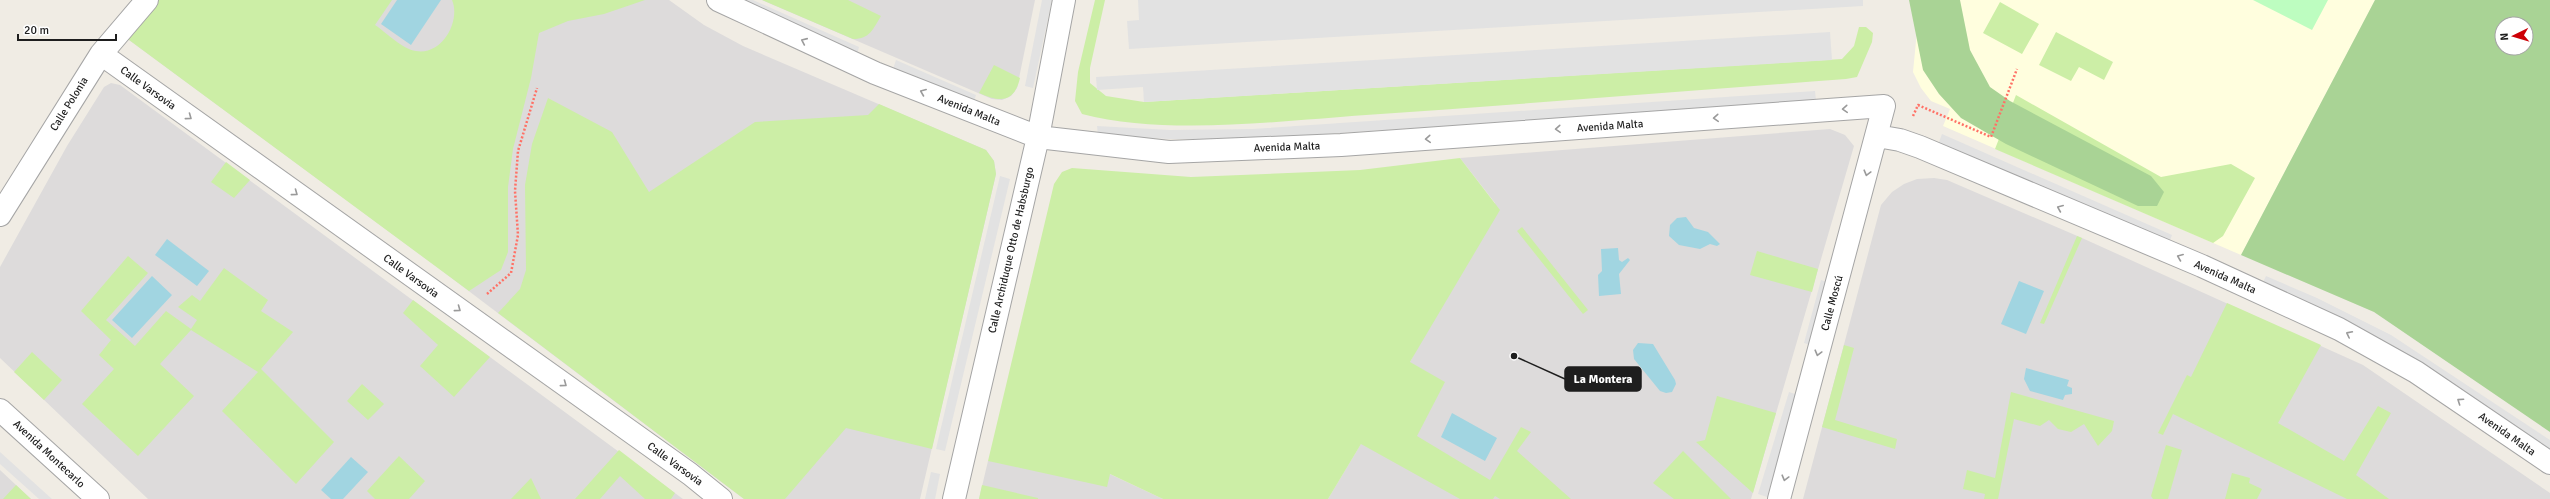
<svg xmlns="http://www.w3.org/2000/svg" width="2550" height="499" viewBox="0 0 2550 499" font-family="Signika,sans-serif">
  <rect width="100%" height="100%" fill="#f0ece4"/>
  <path fill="#dddbdb" d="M 158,0 L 669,0 L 704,25 L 743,46 L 986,150 L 994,161 L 996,174 L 920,499 L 744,499 L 437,267 L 125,37 Z
    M 762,0 L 1035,0 L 1017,88 L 1011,96 L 1002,100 L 992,99 Z
    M 111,83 L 120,85 L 683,499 L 148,499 L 0,358 L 0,267 L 67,146 L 104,87 Z
    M 1830,129 L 1845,135 L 1854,146 L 1751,499 L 1328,499 L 1410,362 L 1495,203 L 1460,158 Z
    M 1934,178 L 1947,180 L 2082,238 L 2363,365 L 2550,493 L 2550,499 L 1803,499 L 1881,205 L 1892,192 L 1904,184 L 1917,179 Z
    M 988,461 L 1082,461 L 1163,499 L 979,499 Z
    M 0,470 L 16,485 L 31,499 L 0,499 Z"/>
  <path fill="#fffede" d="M 1920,0 L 2375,0 L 2241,255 L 1943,126 L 1950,109 L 1931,101 L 1921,88 L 1913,72 Z"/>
  <path fill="#cceea6" d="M 158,0 L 392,0 L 375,25 C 387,33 402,49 416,51 C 442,56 461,21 452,0 L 645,0 L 604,14 L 568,21 L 539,33 L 531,78 L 513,149 L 508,187 L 508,252 L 501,270 L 469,291 L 125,37 Z
    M 762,0 L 848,0 L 881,16 C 873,29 870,39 853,39 Z
    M 1095,0 L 1105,0 L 1090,68 L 1090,83 L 1106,96 L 1144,102 L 1842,59 L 1854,46 L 1859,27 L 1866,27 L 1873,33 L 1872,42 L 1857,77 L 1846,79 C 1686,91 1526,104 1366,115 C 1279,121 1166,136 1082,114 L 1075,101 L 1078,72 Z
    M 2000,2 L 2039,24 L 2022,54 L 1983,33 Z
    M 2056,32 L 2113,62 L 2104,80 L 2079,67 L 2071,81 L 2039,65 Z
    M 994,65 L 1020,78 C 1014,104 999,102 979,93 Z
    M 2016,95 L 2161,177 L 2231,164 L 2255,178 L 2223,236 L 2213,243 L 1995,149 Z
    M 548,98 L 612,132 L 649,192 L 755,122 L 868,115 L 879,104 L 986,150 L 994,161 L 996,174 L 932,449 L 846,428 L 785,499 L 744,499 L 498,313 L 520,289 L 526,270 L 525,185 L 532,144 Z
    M 1460,158 L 1500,210 L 1410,362 L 1445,382 L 1417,436 L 1490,480 L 1521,427 L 1531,432 L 1517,451 L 1571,499 L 1500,499 L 1495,496 L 1493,499 L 1460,499 L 1361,444 L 1328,499 L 1163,499 L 1110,474 L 1107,487 L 988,461 L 1054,184 L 1062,172 L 1072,168 L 1191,177 L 1360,170 Z
    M 226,162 L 250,180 L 234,198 L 211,182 Z
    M 1522,227 L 1588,310 L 1583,314 L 1517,231 Z
    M 2077,236 L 2082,238 L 2044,324 L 2040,323 Z
    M 1757,251 L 1818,269 L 1812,292 L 1750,275 Z
    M 128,256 L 148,273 L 106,320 L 135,346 L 166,311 L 191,329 L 197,320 L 178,307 L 192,295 L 200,301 L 224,268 L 268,300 L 261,311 L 293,332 L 261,369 L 334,442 L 296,484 L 222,411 L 258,372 L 191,330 L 160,364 L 194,396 L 138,456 L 82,404 L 114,369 L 99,355 L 111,340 L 81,311 Z
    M 413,300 L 490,357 L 454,397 L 420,366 L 438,345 L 403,313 Z
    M 2227,303 L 2321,345 L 2278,423 L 2344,461 L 2378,406 L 2391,413 L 2356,475 L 2389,499 L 2347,499 L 2173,414 L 2163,435 L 2158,433 L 2187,375 L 2191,377 Z
    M 1844,345 L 1854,348 L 1835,420 L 1897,439 L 1895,449 L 1822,427 Z
    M 32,352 L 62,380 L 44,400 L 14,372 Z
    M 362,384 L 384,404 L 368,420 L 347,401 Z
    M 2011,392 L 2114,421 L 2112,431 L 2098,446 L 2084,424 L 2071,432 L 2058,429 L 2049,420 L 2040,426 L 2014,419 L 1998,499 L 1984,499 L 1985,494 L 1963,489 L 1967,470 L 1995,478 Z
    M 1717,396 L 1776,413 L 1753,493 L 1696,442 L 1705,440 Z
    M 2166,445 L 2182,450 L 2168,499 L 2153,499 L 2151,496 Z
    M 619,450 L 675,493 L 671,499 L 645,499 L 620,476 L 600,499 L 575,499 Z
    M 1683,451 L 1731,499 L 1674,499 L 1653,483 Z
    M 399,456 L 425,481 L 409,499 L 375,499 L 367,491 Z
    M 2232,473 L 2250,478 L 2249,483 L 2262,489 L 2257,499 L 2225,499 Z
    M 531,478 L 541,499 L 511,499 Z
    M 16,485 L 31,499 L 3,499 Z
    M 982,485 L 1038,498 L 1038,499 L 979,499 Z"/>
  <path fill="#a9d395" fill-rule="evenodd" d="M 1909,0 L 1960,0 L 1970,50 L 1990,87 L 2010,101 L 2151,176 L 2164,192 L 2157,206 L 2138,206 L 2006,144 L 1961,118 L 1939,94 L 1923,70 Z
    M 2375,0 L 2550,0 L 2550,432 L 2374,312 L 2241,255 ZM 2502,24 L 2526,24 L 2526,48 L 2502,48 Z"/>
  <path fill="#bdfdc0" d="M 2253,0 L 2328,0 L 2312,30 Z"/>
  <path fill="#e2e2e2" d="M 737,0 L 753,0 L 859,47 L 857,55 Z
    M 1042,0 L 1052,0 L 1033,88 L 1025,86 Z
    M 1138,0 L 1863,0 L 1863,6 L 1129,49 L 1127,21 L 1139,20 Z
    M 1830,32 L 1832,60 L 1144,102 L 1143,87 L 1097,90 L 1096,77 Z
    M 896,60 L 976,95 L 973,104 L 893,69 Z
    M 1815,91 L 1816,101 L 1252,139 L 1169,139 L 1098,135 L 1097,126 L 1170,130 L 1252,129 Z
    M 1942,134 L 2172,235 L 2169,243 L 1938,145 Z
    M 1000,176 L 1010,179 L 945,451 L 936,449 Z
    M 2266,276 L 2317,298 L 2391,335 L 2550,440 L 2550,450 L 2388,343 L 2314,305 L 2262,284 Z
    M 1821,280 L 1830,283 L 1813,346 L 1804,343 Z
    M 1789,392 L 1798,395 L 1767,497 L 1758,494 Z
    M 0,452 L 52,499 L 39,499 L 0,464 Z
    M 931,472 L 940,474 L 935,499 L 925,499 Z"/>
  <path fill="#a1d5e1" d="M 397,0 L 441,0 L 411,45 L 381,24 Z
    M 1686,217 L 1694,228 L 1708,232 L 1720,244 L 1717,246 L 1710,244 L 1700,249 L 1679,245 L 1669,236 L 1670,225 L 1677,218 Z
    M 167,239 L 209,271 L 197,286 L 155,255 Z
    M 1618,248 L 1619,260 L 1622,262 L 1628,258 L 1630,260 L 1619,274 L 1621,294 L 1599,296 L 1598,275 L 1602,271 L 1601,249 Z
    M 152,276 L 172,295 L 132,338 L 112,320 Z
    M 2019,281 L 2044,291 L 2026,334 L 2001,324 Z
    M 1638,343 L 1653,344 L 1675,380 L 1676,384 L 1672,392 L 1666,393 L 1660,391 L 1634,359 L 1633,350 Z
    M 2026,368 L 2069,380 L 2067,386 L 2072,388 L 2072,394 L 2065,395 L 2063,400 L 2030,391 L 2024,379 Z
    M 1452,413 L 1497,438 L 1485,461 L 1441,437 Z
    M 351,457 L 368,472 L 343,499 L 331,499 L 321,490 Z"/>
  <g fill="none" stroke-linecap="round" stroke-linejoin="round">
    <defs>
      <path id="street" d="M 718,0 L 875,73 L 1038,137 L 1169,152 L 1341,145 L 1884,106 L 1779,499
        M 101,54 L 690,474 L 721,499
        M 1877,136 L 1900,140 L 1920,147 L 2202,266 L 2339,329 L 2416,372 L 2550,463
        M 0,215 L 101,54 L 147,0
        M 0,410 L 98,499
        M 954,499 L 1038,137 L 1064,0"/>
    </defs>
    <use href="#street" stroke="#a5a5a5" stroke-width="24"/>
    <path stroke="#ff7166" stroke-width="2.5" stroke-dasharray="2 2" stroke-linecap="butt" d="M 1913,116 L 1918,105 L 1991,137 L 2017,69
      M 487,294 L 511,273 L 518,235 L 515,191 L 518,151 L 537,88"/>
    <use href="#street" stroke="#fff" stroke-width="22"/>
  </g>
  <defs><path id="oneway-chevron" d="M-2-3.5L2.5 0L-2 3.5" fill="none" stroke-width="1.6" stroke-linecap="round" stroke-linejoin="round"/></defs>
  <g stroke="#9a9a9a">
    <use href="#oneway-chevron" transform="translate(804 41) rotate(-156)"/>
    <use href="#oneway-chevron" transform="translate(923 92) rotate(-158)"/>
    <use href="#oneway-chevron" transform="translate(1845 109) rotate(176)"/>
    <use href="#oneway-chevron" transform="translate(189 117) rotate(36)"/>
    <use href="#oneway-chevron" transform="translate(1716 118) rotate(176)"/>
    <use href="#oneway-chevron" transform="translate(1558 129) rotate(176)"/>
    <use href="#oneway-chevron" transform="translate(1428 139) rotate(176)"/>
    <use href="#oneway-chevron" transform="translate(1867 173) rotate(105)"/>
    <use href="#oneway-chevron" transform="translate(295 193) rotate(36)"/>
    <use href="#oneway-chevron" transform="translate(2060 208) rotate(-157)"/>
    <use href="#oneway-chevron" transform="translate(2180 257) rotate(-158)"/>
    <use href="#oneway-chevron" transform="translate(458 309) rotate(36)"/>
    <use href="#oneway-chevron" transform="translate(2349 334) rotate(-153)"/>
    <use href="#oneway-chevron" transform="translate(1818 353) rotate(105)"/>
    <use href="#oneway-chevron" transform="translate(564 384) rotate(36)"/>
    <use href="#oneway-chevron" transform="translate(2460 401) rotate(-146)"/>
    <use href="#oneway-chevron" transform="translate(1785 478) rotate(105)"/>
  </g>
  <g text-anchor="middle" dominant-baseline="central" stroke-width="3.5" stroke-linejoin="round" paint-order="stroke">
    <g font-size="11" fill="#1e1e1e" stroke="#fff">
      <text transform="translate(148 88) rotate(36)">Calle Varsovia</text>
      <text transform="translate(69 104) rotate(-58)">Calle Polonia</text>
      <text transform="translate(969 110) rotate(22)">Avenida Malta</text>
      <text transform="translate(1610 126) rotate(-4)">Avenida Malta</text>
      <text transform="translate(1287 147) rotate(-2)">Avenida Malta</text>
      <text transform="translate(1011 250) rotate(-77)">Calle Archiduque Otto de Habsburgo</text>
      <text transform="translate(411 276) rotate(36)">Calle Varsovia</text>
      <text transform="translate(2225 277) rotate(24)">Avenida Malta</text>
      <text transform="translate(1832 303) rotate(-75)">Calle Moscú</text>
      <text transform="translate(2507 434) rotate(35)">Avenida Malta</text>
      <text transform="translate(49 454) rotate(43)">Avenida Montecarlo</text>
      <text transform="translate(675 464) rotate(36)">Calle Varsovia</text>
    </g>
  </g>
  <path fill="none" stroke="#1e1e1e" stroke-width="1.5" d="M1514 356L1565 379"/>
  <circle fill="#1e1e1e" stroke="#fff" stroke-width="1.5" cx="1514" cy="356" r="4"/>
  <rect fill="#1e1e1e" stroke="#1e1e1e" stroke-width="1.5" x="1565" y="367" width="76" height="24" rx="4"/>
  <g font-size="12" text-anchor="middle" font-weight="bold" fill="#fff">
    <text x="1603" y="383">La Montera</text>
  </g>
  <g transform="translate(2514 36) rotate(265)"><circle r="19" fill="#ffffff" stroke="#a5a5a5"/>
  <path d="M0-3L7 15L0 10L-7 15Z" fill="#cd0006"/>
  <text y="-6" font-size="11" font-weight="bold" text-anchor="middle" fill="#1e1e1e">N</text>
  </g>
  <path d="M18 34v6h98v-6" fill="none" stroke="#1e1e1e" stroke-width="2"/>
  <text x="24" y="34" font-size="12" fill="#1e1e1e" stroke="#ffffff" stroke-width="3" paint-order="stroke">20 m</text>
</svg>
